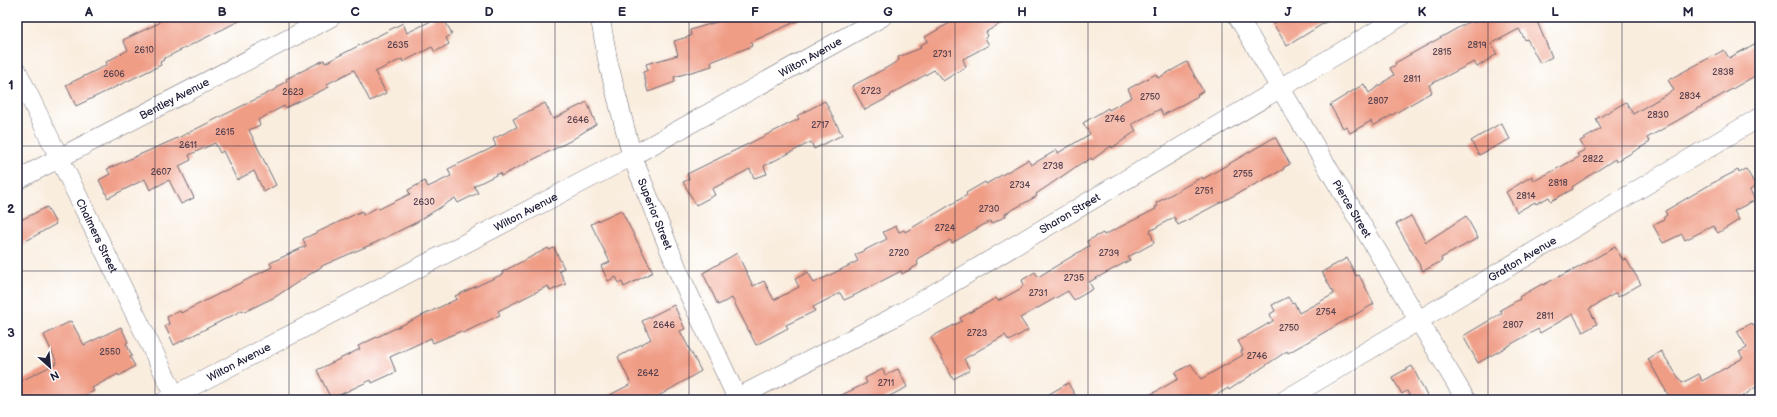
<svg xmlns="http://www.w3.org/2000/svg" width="1777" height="417" viewBox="0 0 1777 417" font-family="'Balsamiq Sans',sans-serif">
  <rect width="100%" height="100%" fill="#fff"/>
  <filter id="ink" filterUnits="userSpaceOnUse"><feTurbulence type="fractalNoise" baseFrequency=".025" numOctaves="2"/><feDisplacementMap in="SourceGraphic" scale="8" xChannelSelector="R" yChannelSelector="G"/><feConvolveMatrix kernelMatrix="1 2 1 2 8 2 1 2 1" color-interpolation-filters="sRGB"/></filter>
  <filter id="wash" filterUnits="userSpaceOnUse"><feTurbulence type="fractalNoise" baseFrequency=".012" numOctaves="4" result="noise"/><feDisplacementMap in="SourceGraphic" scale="16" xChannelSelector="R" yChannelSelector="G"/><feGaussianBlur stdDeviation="0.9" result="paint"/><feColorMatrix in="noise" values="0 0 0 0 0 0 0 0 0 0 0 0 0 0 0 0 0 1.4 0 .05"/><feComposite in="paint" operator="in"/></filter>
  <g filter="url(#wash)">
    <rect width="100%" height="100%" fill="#f9edde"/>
    <g id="blocks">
      <path fill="#f09d86" d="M 156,17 L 247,17 L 163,59 L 164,60 L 160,62 L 161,65 L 76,106 L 66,85 L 107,65 L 106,62 L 128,50 L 123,40 L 159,23 Z
        M 439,17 L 443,17 L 452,34 L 446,38 L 449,44 L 435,52 L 432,47 L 403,62 L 402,59 L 375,72 L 386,93 L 370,101 L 354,70 L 327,84 L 329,87 L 285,108 L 284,106 L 258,120 L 260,125 L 249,130 L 276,185 L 264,192 L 254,171 L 237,180 L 223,151 L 220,153 L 215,143 L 189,155 L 191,160 L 179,166 L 194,198 L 181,204 L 169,180 L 150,190 L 145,179 L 108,198 L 99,180 L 110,174 L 107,169 L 180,137 L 278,88 L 278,86 L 287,81 L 286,79 L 324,60 L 325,63 L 403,23 L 407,33 Z
        M 718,17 L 738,17 L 739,21 L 749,17 L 806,17 L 751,42 L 752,46 L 711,62 L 712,66 L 674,77 L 675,82 L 648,92 L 643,72 L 648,70 L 646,64 L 678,55 L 674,41 L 691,36 L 690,30 L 720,21 Z
        M 960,17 L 1011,17 L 986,32 L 988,36 L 985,38 L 989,45 L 963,59 L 966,67 L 943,81 L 934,70 L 890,95 L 891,96 L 865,110 L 852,86 L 888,67 L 899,60 L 898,57 L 921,48 L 919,46 L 928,41 L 925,37 Z
        M 1269,17 L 1334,17 L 1287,46 Z
        M 1482,17 L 1540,17 L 1536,19 L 1552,57 L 1540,63 L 1527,39 L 1525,40 L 1519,29 L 1491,44 L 1497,54 L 1477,67 L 1474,62 L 1429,85 L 1432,92 L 1373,126 L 1371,121 L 1350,133 L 1346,126 L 1343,128 L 1330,105 L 1364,84 L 1369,93 L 1394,75 L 1390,68 L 1396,65 L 1395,63 L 1472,20 L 1474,23 Z
        M 1760,41 L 1760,73 L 1647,138 L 1650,142 L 1616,162 L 1615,159 L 1572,187 L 1573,189 L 1551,201 L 1549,197 L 1536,204 L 1535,202 L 1517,212 L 1506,192 L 1532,176 L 1534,181 L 1579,157 L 1577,154 L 1585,150 L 1580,141 L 1601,129 L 1596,119 L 1626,102 L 1633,114 L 1674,90 L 1668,80 L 1724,50 L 1729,58 Z
        M 1187,62 L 1203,91 L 1197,95 L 1198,96 L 1163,115 L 1160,109 L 1132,124 L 1136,131 L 1112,148 L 1111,146 L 1092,160 L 1091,158 L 1084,163 L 1083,162 L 1036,194 L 1037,196 L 1005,214 L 1006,216 L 991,224 L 990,221 L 952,243 L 950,240 L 917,259 L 918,265 L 902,274 L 901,271 L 851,297 L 844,300 L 840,293 L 813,307 L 815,311 L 786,325 L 788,328 L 756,345 L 732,298 L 718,305 L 703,273 L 737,253 L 753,286 L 764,281 L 774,300 L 799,287 L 795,279 L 808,272 L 814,283 L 858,261 L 855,255 L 887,239 L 883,232 L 896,226 L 899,232 L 904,230 L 905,232 L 967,195 L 966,193 L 985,182 L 986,184 L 1028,160 L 1031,165 L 1057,150 L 1058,153 L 1090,134 L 1083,123 L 1108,108 L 1109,110 L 1132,97 L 1128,89 L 1156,74 L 1158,78 Z
        M 825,101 L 842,135 L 814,149 L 811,142 L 764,166 L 767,174 L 754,178 L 750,169 L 712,189 L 715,195 L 696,205 L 683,182 L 689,179 L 687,174 L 799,119 L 797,116 Z
        M 587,102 L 596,124 L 570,141 L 501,176 L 500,173 L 474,186 L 478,193 L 458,203 L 455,198 L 417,222 L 377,242 L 324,265 L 275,297 L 244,312 L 243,310 L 174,345 L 165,326 L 169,324 L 167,317 L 180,311 L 181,313 L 272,267 L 270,263 L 306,246 L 303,239 L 362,211 L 363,215 L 378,207 L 379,209 L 410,194 L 408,190 L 425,181 L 428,187 L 451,176 L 448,169 L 496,146 L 493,139 L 517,127 L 513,119 L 545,103 L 553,119 Z
        M 1501,123 L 1510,139 L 1479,155 L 1471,141 Z
        M 1275,137 L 1290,164 L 1283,168 L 1284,169 L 1178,225 L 1174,217 L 1150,231 L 1154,243 L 1128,257 L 1130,260 L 1089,282 L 1093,289 L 1074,300 L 1068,291 L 1020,318 L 1028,330 L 1009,341 L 1005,335 L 964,359 L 970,370 L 953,379 L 931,337 L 962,321 L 960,318 L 996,298 L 998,301 L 1022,288 L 1021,287 L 1024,285 L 1022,280 L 1035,272 L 1038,277 L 1089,246 L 1087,241 L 1103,233 L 1104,235 L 1156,209 L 1155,207 L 1158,206 L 1156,203 L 1202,177 L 1203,179 Z
        M 1746,169 L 1756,186 L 1750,190 L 1755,200 L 1734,211 L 1739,220 L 1718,233 L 1713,226 L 1685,240 L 1682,234 L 1663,243 L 1653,225 L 1664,219 L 1664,217 L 1667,215 L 1665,211 L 1711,184 L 1738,170 L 1739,173 Z
        M 47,207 L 56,224 L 17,246 L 17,222 Z
        M 621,210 L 653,272 L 624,287 L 622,282 L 619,283 L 616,277 L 608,281 L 601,266 L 610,262 L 591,224 Z
        M 1411,216 L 1426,242 L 1466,216 L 1478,238 L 1441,258 L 1442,261 L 1423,271 L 1396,224 Z
        M 1615,247 L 1623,260 L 1626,259 L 1641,284 L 1618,297 L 1616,293 L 1589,309 L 1597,324 L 1583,332 L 1573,314 L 1540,333 L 1538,329 L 1478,363 L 1463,336 L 1502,313 L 1500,310 L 1520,299 L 1519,297 L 1542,284 L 1543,285 L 1572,270 L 1572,271 Z
        M 548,248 L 549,250 L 554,248 L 564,268 L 559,270 L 566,284 L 550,291 L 548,286 L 498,311 L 500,315 L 463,333 L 461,331 L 433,343 L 431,338 L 390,357 L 396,372 L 372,383 L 371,380 L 331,399 L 317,370 L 360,349 L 358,346 L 457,299 L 455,296 L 503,274 L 502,272 L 523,261 Z
        M 1347,258 L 1356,276 L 1359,275 L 1374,304 L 1288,353 L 1287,351 L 1229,390 L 1228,388 L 1209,400 L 1141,400 L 1178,379 L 1175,373 L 1191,364 L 1201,379 L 1243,355 L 1241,351 L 1243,350 L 1238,341 L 1273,321 L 1270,314 L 1275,311 L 1272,305 L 1288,297 L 1292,303 L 1294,302 L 1299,313 L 1334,294 L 1322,272 Z
        M 674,305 L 685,329 L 680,331 L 701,371 L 652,400 L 600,400 L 631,384 L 618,357 L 651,339 L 642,321 Z
        M 71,321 L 84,345 L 121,327 L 128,342 L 126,343 L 132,356 L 130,357 L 135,366 L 119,376 L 118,374 L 92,388 L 94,391 L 75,400 L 17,400 L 17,383 L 57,363 L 44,335 Z
        M 1752,323 L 1760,336 L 1760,384 L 1738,400 L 1671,400 L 1648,359 L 1661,351 L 1682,383 L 1699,374 L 1702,381 L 1743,358 L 1739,352 L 1747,348 L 1737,331 Z
        M 1412,366 L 1429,400 L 1412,400 L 1407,391 L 1402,394 L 1392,377 Z
        M 883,369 L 885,375 L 898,369 L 907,387 L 882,400 L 831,400 L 867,383 L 865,378 Z
        M 1068,383 L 1078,400 L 1039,400 Z"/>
    </g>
  </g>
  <g filter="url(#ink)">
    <use href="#blocks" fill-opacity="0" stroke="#6d6974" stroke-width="1"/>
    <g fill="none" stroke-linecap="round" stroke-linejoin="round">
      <defs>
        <g id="minor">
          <path id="s1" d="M 600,17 L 608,62 L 632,156 L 679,273 L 738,400"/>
          <path id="s2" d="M 1238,17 L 1466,400"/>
          <path id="s3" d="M 17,71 L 177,400"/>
          <path id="s4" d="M 17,180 L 331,17"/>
          <path id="s5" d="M 166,400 L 632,156 L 882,17"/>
          <path id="s6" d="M 733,400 L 898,315 L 1400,17"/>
          <path id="s7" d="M 1285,400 L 1760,117"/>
        </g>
      </defs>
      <use href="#minor" stroke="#6d6974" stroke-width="20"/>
      <use href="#minor" stroke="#fff" stroke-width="19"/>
    </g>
  </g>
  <path fill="none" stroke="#22223b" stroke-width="1" stroke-opacity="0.55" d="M 155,17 L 155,400M 289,17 L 289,400M 422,17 L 422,400M 555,17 L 555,400M 689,17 L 689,400M 822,17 L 822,400M 955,17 L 955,400M 1088,17 L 1088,400M 1222,17 L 1222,400M 1355,17 L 1355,400M 1488,17 L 1488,400M 1622,17 L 1622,400M 17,146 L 1760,146M 17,271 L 1760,271"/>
  <g text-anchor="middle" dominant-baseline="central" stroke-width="4" stroke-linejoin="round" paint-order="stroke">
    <g font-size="9" fill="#56414e">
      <text x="398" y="45">2635</text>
      <text x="1477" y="45">2819</text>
      <text x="144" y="50">2610</text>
      <text x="1442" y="52">2815</text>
      <text x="942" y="54">2731</text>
      <text x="1723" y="72">2838</text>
      <text x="114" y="74">2606</text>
      <text x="1412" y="79">2811</text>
      <text x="871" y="91">2723</text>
      <text x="293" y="92">2623</text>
      <text x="1690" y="96">2834</text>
      <text x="1150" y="97">2750</text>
      <text x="1378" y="101">2807</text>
      <text x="1658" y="115">2830</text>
      <text x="1115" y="119">2746</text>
      <text x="578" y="120">2646</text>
      <text x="820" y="125">2717</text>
      <text x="225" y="132">2615</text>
      <text x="188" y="145">2611</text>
      <text x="1593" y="159">2822</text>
      <text x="1053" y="166">2738</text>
      <text x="161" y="172">2607</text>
      <text x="1243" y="174">2755</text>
      <text x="1558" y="183">2818</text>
      <text x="1020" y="185">2734</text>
      <text x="1204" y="191">2751</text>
      <text x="1526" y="196">2814</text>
      <text x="424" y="202">2630</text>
      <text x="989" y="209">2730</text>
      <text x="945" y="228">2724</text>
      <text x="899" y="253">2720</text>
      <text x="1109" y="253">2739</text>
      <text x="1074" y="278">2735</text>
      <text x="1038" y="293">2731</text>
      <text x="1326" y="312">2754</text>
      <text x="1545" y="316">2811</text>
      <text x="664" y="325">2646</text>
      <text x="1513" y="325">2807</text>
      <text x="1289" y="328">2750</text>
      <text x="977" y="333">2723</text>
      <text x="110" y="352">2550</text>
      <text x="1257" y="356">2746</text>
      <text x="648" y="373">2642</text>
      <text x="886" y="383">2711</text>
    </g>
    <g font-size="11" fill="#22223b" stroke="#fff">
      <text stroke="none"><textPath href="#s5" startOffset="730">Wilton Avenue</textPath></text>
      <text stroke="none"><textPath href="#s4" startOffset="177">Bentley Avenue</textPath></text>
      <text stroke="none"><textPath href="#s2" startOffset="223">Pierce Street</textPath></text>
      <text stroke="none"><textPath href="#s5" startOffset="406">Wilton Avenue</textPath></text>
      <text stroke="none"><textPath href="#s1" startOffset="205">Superior Street</textPath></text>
      <text stroke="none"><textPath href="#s6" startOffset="385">Sharon Street</textPath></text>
      <text stroke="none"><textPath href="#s3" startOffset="183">Chalmers Street</textPath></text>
      <text stroke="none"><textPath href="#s7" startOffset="276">Grafton Avenue</textPath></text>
      <text stroke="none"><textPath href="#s5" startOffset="82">Wilton Avenue</textPath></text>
    </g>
  </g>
  <rect width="1777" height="417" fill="none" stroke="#fff" stroke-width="44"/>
  <g transform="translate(50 367) rotate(153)" stroke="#ffffff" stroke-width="3" paint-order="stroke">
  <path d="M0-3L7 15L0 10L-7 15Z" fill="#22223b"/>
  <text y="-6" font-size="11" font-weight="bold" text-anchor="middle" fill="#22223b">N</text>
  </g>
  <rect x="22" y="22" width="1733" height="373" fill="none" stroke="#22223b" stroke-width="1.5"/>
  <g font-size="13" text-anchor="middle" font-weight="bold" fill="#22223b">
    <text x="89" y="16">A</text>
    <text x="222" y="16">B</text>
    <text x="355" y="16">C</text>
    <text x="489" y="16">D</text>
    <text x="622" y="16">E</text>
    <text x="755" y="16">F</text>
    <text x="888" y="16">G</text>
    <text x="1022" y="16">H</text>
    <text x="1155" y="16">I</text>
    <text x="1288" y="16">J</text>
    <text x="1422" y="16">K</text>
    <text x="1555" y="16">L</text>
    <text x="1688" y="16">M</text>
    <text x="11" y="89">1</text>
    <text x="11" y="213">2</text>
    <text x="11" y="337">3</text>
  </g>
</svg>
